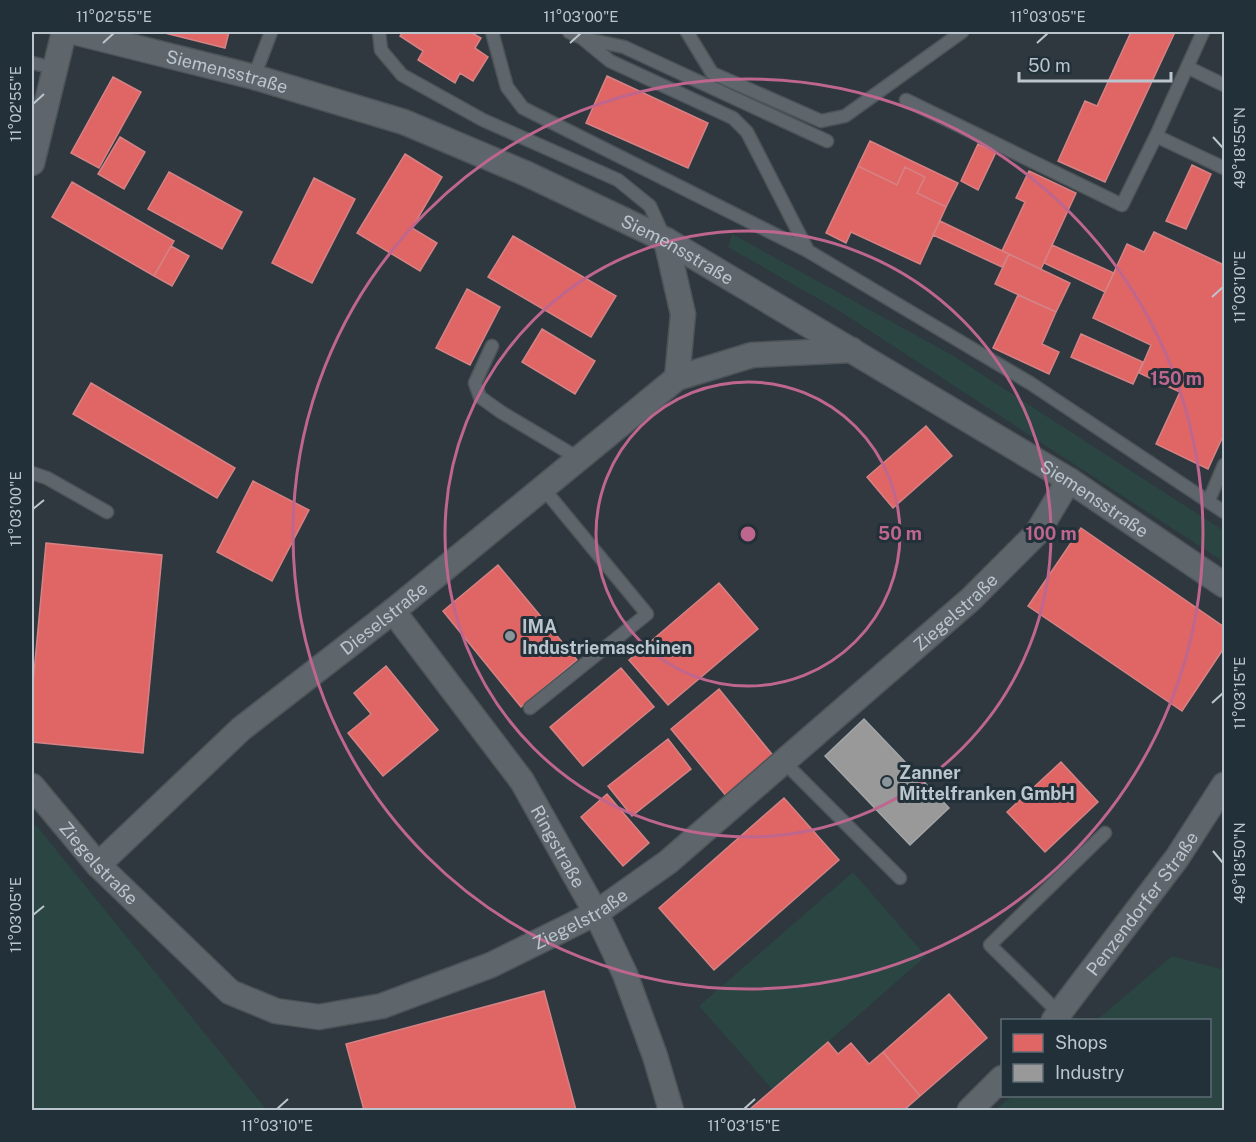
<svg xmlns="http://www.w3.org/2000/svg" width="1256" height="1142" viewBox="0 0 1256 1142" font-family="'Public Sans',sans-serif">
  <rect width="100%" height="100%" fill="#2e383e"/>
  <path fill="#2b4543" d="M 732,234 L 952,355 L 1224,531 L 1224,562 L 838,310 L 728,247 Z
    M 36,825 L 267,1110 L 35,1110 L 32,1107 L 32,828 Z
    M 853,872 L 926,956 L 773,1090 L 699,1006 Z
    M 1172,956 L 1224,970 L 1224,1110 L 995,1110 L 1012,1096 L 1210,1096 L 1210,1020 L 1097,1020 Z"/>
  <path fill="#e06666" stroke="#d58285" stroke-width="1.5" d="M 161,32 L 229,32 L 225,48 Z
    M 403,32 L 470,32 L 481,38 L 475,48 L 488,57 L 473,81 L 460,73 L 455,83 L 418,60 L 423,51 L 400,36 Z
    M 1131,32 L 1175,32 L 1105,182 L 1058,161 L 1085,101 L 1097,106 Z
    M 607,76 L 708,123 L 688,168 L 586,123 Z
    M 113,77 L 141,92 L 99,168 L 71,153 Z
    M 120,137 L 145,152 L 124,189 L 98,174 Z
    M 870,141 L 958,183 L 946,207 L 917,193 L 925,177 L 905,167 L 897,185 L 858,166 Z
    M 978,144 L 996,152 L 978,190 L 961,181 Z
    M 405,154 L 442,177 L 412,228 L 437,243 L 420,271 L 357,233 Z
    M 1192,165 L 1211,174 L 1186,229 L 1166,221 Z
    M 858,166 L 897,185 L 905,167 L 925,177 L 917,193 L 946,207 L 920,264 L 851,232 L 846,243 L 826,233 Z
    M 1029,171 L 1076,193 L 1041,269 L 1002,251 L 1025,202 L 1016,198 Z
    M 169,172 L 242,212 L 222,249 L 148,209 Z
    M 314,178 L 355,199 L 312,283 L 272,263 Z
    M 72,182 L 174,241 L 154,276 L 52,217 Z
    M 940,221 L 1009,254 L 1002,267 L 933,235 Z
    M 1154,232 L 1224,265 L 1224,434 L 1208,469 L 1156,444 L 1180,392 L 1139,373 L 1151,345 L 1093,318 L 1127,244 L 1144,252 Z
    M 513,236 L 616,296 L 591,337 L 488,277 Z
    M 1052,245 L 1114,273 L 1105,292 L 1044,263 Z
    M 171,246 L 189,256 L 172,286 L 154,276 Z
    M 1009,254 L 1070,283 L 1056,312 L 995,284 Z
    M 467,289 L 500,307 L 470,365 L 436,348 Z
    M 1018,295 L 1056,312 L 1042,344 L 1059,352 L 1049,374 L 993,348 Z
    M 542,329 L 595,361 L 575,394 L 522,362 Z
    M 1081,334 L 1143,362 L 1133,384 L 1071,357 Z
    M 91,383 L 235,468 L 217,498 L 73,414 Z
    M 926,426 L 952,456 L 893,508 L 867,477 Z
    M 253,481 L 309,510 L 272,581 L 217,552 Z
    M 1081,528 L 1224,627 L 1224,648 L 1182,711 L 1028,606 Z
    M 46,543 L 162,555 L 143,753 L 32,742 L 32,694 Z
    M 498,565 L 577,660 L 521,707 L 443,611 Z
    M 719,583 L 758,629 L 668,705 L 629,660 Z
    M 386,666 L 438,730 L 383,776 L 348,733 L 371,714 L 354,693 Z
    M 621,668 L 654,707 L 583,766 L 550,727 Z
    M 719,689 L 775,758 L 727,797 L 671,729 Z
    M 668,739 L 691,769 L 632,816 L 608,786 Z
    M 1061,762 L 1098,802 L 1045,852 L 1007,812 Z
    M 607,794 L 649,843 L 623,866 L 581,817 Z
    M 784,798 L 839,860 L 714,970 L 659,908 Z
    M 544,991 L 576,1110 L 364,1110 L 346,1044 Z
    M 949,994 L 987,1038 L 920,1096 L 883,1052 Z
    M 828,1042 L 838,1054 L 851,1043 L 869,1064 L 883,1052 L 920,1096 L 904,1110 L 749,1110 Z"/>
  <path fill="#999" stroke="#a3a6a9" stroke-width="1.5" d="M 864,719 L 949,808 L 910,845 L 825,756 Z"/>
  <g fill="none" stroke-linecap="round" stroke-linejoin="round">
    <defs>
      <path id="lane" d="M 379,32 L 381,50 L 402,75 L 483,120 L 618,180 L 650,206 L 664,237
        M 492,32 L 507,87 L 523,108 L 808,251
        M 569,32 L 582,38 L 624,47 L 827,141
        M 687,32 L 712,73 L 821,121 L 845,116 L 962,32
        M 582,38 L 610,61 L 733,118 L 747,132 L 808,251 L 1030,383 L 1224,512
        M 32,63 L 55,68
        M 1187,67 L 1224,85
        M 254,77 L 271,32
        M 906,100 L 1122,205 L 1156,136 L 1203,32
        M 1156,136 L 1224,168
        M 492,346 L 475,383 L 480,397 L 501,412 L 578,458
        M 32,473 L 47,478 L 107,512
        M 1209,500 L 1224,465
        M 530,708 L 647,614 L 543,488
        M 784,762 L 900,878
        M 1059,1013 L 990,945 L 1105,833"/>
      <g id="street">
        <path id="s1" d="M 74,32 L 254,77 L 404,122 L 527,174 L 666,240 L 1069,480 L 1224,585"/>
        <path d="M 32,163 L 64,32"/>
        <path d="M 677,378 L 752,355 L 852,350"/>
        <path id="s2" d="M 393,611 L 522,781 L 596,913 L 625,974 L 655,1056 L 671,1110"/>
        <path id="s3" d="M 32,786 L 98,865 L 230,992 L 276,1011 L 319,1017 L 382,1006 L 491,965 L 596,913 L 668,862 L 971,599 L 1037,533 L 1069,480"/>
        <path id="s4" d="M 98,865 L 241,729 L 393,611 L 677,378 L 683,314 L 666,240"/>
        <path id="s5" d="M 1054,1020 L 1177,858 L 1224,785"/>
        <path d="M 970,1110 L 1002,1078"/>
      </g>
    </defs>
    <use href="#lane" stroke="#4d5458" stroke-width="15"/>
    <use href="#street" stroke="#4d5458" stroke-width="27"/>
    <use href="#lane" stroke="#5f666b" stroke-width="12"/>
    <use href="#street" stroke="#5f666b" stroke-width="24"/>
  </g>
  <path fill="none" stroke="#bac5cd" stroke-width="2" d="M 103,43 L 114,33M 570,43 L 581,33M 1037,43 L 1048,33M 33,104 L 44,94M 1213,137 L 1223,148M 1212,297 L 1223,287M 33,509 L 44,500M 1212,703 L 1223,693M 1213,851 L 1223,863M 33,915 L 44,906M 277,1109 L 288,1099M 744,1109 L 755,1099"/>
  <g fill="none" stroke="#be668e" stroke-width="3">
    <circle cx="748" cy="534" r="152"/>
    <circle cx="748" cy="534" r="303"/>
    <circle cx="748" cy="534" r="455"/>
  </g>
  <g fill="#89949b" stroke="#213039" stroke-width="2">
    <circle cx="510" cy="636" r="6"/>
    <circle cx="887" cy="782" r="6"/>
  </g>
  <g text-anchor="middle" dominant-baseline="central" stroke-width="6" stroke-linejoin="round" paint-order="stroke">
    <g font-size="18" fill="#bac5cd" stroke="#213039">
      <text stroke="none"><textPath href="#s1" startOffset="158">Siemensstraße</textPath></text>
      <text stroke="none"><textPath href="#s1" startOffset="644">Siemensstraße</textPath></text>
      <text stroke="none"><textPath href="#s1" startOffset="1130">Siemensstraße</textPath></text>
      <text stroke="none"><textPath href="#s3" startOffset="1146">Ziegelstraße</textPath></text>
      <text stroke="none"><textPath href="#s4" startOffset="378">Dieselstraße</textPath></text>
      <text stroke="none"><textPath href="#s2" startOffset="288">Ringstraße</textPath></text>
      <text stroke="none"><textPath href="#s3" startOffset="102">Ziegelstraße</textPath></text>
      <text stroke="none"><textPath href="#s5" startOffset="146">Penzendorfer Straße</textPath></text>
      <text stroke="none"><textPath href="#s3" startOffset="660">Ziegelstraße</textPath></text>
    </g>
    <g font-size="18" font-weight="bold" fill="#bac5cd" stroke="#213039" text-anchor="start">
      <text x="522" y="626">IMA<tspan x="522" dy="21">Industriemaschinen</tspan></text>
      <text x="899" y="772">Zanner<tspan x="899" dy="21">Mittelfranken GmbH</tspan></text>
    </g>
  </g>
  <circle cx="748" cy="534" r="9" fill="#be668e" stroke="#213039" stroke-width="3"/>
  <g font-size="18" text-anchor="middle" font-weight="bold" fill="#be668e" stroke="#213039" stroke-width="6" stroke-linejoin="round" paint-order="stroke">
    <text x="1176" y="385">150 m</text>
    <text x="900" y="540">50 m</text>
    <text x="1051" y="540">100 m</text>
  </g>
  <rect width="1256" height="1142" fill="none" stroke="#213039" stroke-width="66"/>
  <rect x="1001" y="1019" width="210" height="78" fill="#213039" stroke="#5e6c74" stroke-width="1.5"/>
  <rect x="1013" y="1034" width="30" height="18" fill="#e06666" stroke="#5e6c74" stroke-width="1.5"/>
  <text x="1055" y="1049" font-size="18" fill="#bac5cd">Shops</text>
  <rect x="1013" y="1064" width="30" height="18" fill="#999999" stroke="#5e6c74" stroke-width="1.5"/>
  <text x="1055" y="1079" font-size="18" fill="#bac5cd">Industry</text>
  <path d="M1019 72v9h152v-9" fill="none" stroke="#bac5cd" stroke-width="3"/>
  <text x="1028" y="72" font-size="18" fill="#bac5cd" stroke="#213039" stroke-width="4.5" paint-order="stroke">50 m</text>
  <rect x="33" y="33" width="1190" height="1076" fill="none" stroke="#bac5cd" stroke-width="2"/>
  <g font-size="15" text-anchor="middle" fill="#bac5cd">
    <text x="114" y="22">11°02'55"E</text>
    <text x="581" y="22">11°03'00"E</text>
    <text x="1048" y="22">11°03'05"E</text>
    <text transform="translate(16 104) rotate(-90)" y="5">11°02'55"E</text>
    <text transform="translate(1240 148) rotate(-90)" y="5">49°18'55"N</text>
    <text transform="translate(1240 287) rotate(-90)" y="5">11°03'10"E</text>
    <text transform="translate(16 509) rotate(-90)" y="5">11°03'00"E</text>
    <text transform="translate(1240 693) rotate(-90)" y="5">11°03'15"E</text>
    <text transform="translate(1240 863) rotate(-90)" y="5">49°18'50"N</text>
    <text transform="translate(16 915) rotate(-90)" y="5">11°03'05"E</text>
    <text x="277" y="1131">11°03'10"E</text>
    <text x="744" y="1131">11°03'15"E</text>
  </g>
</svg>
